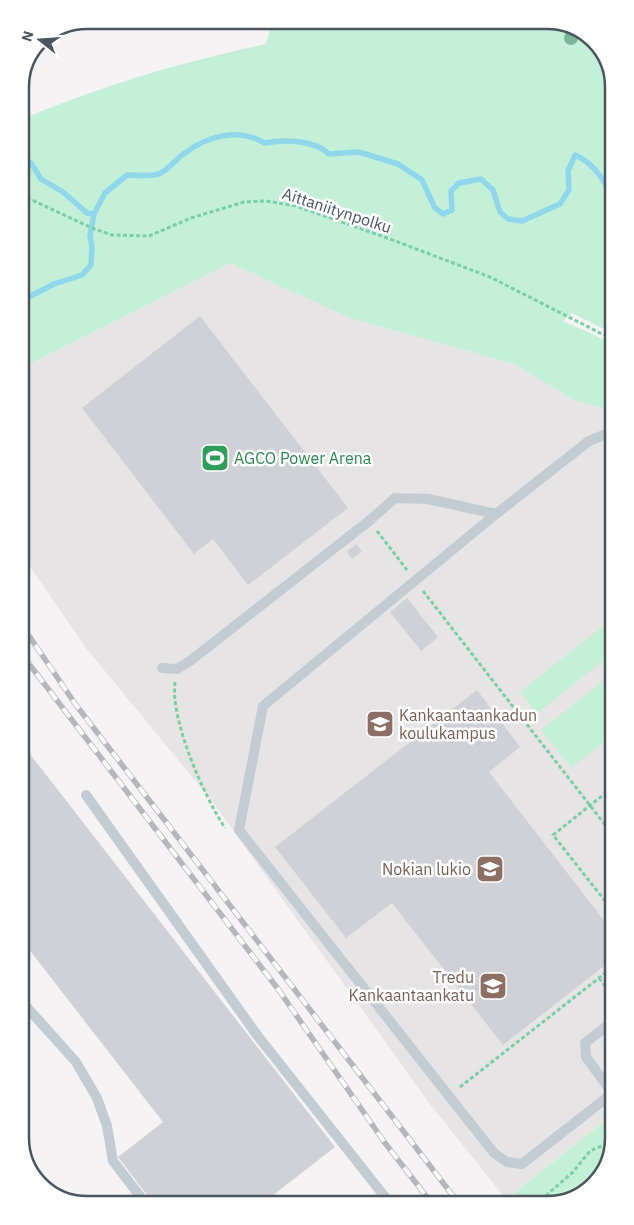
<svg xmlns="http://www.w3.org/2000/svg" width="634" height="1225" viewBox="0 0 634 1225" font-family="'IBM Plex Sans',sans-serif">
  <rect width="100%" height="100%" fill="#f5f3f3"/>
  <path fill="#e6e4e5" d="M 230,263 L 350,318 L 514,364 L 574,400 L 611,411 L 614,1114 L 506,1199 L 430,1104 L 212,801 L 86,648 L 22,555 L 21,371 L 36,361 Z"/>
  <path fill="#c3f0d6" d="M 273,20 L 552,20 L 588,34 L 609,61 L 610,332 L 572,313 L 563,321 L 610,342 L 611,411 L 574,400 L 514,364 L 350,318 L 230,263 L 36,361 L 21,371 L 20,120 C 101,86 180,62 266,44 Z
    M 612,619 L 612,654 L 537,713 L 520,692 Z
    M 612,674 L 612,736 L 571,768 L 541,730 Z
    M 614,1114 L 614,1139 L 603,1176 L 573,1200 L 504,1201 Z"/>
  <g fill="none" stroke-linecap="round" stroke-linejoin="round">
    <path stroke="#91d7ec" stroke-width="5.5" d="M 20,157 L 31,163 L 41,179 L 63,192 L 87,213 L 94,214
      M 21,301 L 54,284 L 82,275 L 91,265 L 92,247 L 90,235 L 94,214 L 105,193 L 127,175 C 135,175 145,176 154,175 C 166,174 175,159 185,153 C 209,135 238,128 265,143 C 283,139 315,140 329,154 L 359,152 L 398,164 L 422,180 L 435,208 L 443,214 L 452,210 L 451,191 L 459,183 L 481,179 L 493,190 L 500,212 L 508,219 L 522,221 L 560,204 L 569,190 L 568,171 L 575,155 C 593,163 602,177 610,193"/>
  </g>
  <path fill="#cfd1d7" d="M 200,316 L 348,508 L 248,585 L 213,539 L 194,554 L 82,408 Z
    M 356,544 L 362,551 L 352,559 L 347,552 Z
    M 407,598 L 438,637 L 421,651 L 390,612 Z
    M 477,690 L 520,747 L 489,772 L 613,932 L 613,959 L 503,1045 L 392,903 L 346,938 L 275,847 Z
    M 23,745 L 335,1147 L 263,1203 L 154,1204 L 118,1157 L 163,1122 L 24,943 Z
    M 612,758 L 612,777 L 603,765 Z"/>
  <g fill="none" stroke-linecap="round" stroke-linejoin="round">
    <path stroke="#7bcea8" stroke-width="3" stroke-dasharray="4 2.5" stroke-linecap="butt" d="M 21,195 L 92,228 L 112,235 L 149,236 L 191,218 L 244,202 L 266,201 L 296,206 L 390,239 L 490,277 L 610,338
      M 377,531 L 407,570
      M 423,591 L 613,835
      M 175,682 C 170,720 204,796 225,828
      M 612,788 L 553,835 L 613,911
      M 599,978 L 613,996
      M 460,1087 L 613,967
      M 541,1200 L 573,1172 L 590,1151 L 613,1141"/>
    <path stroke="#c4ccd3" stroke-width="10" d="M 611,432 L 589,441 L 496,514 L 263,706 L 239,830 L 494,1153 L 507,1162 L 522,1164 L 614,1092
      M 162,668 L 177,669 L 190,661 L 369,521 L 395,498 L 428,499 L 496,514
      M 86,795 L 257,1035 L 389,1202
      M 24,1004 L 76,1062 L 97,1098 L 107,1126 L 113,1161 L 146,1204
      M 613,1094 L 586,1057 L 585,1043 L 607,1026 L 613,1028"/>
    <defs>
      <path id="rail" d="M 23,627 L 76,705 L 457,1201
        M 23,656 L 278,989 L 385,1143 L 430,1201"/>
    </defs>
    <use href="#rail" stroke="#b5b7bc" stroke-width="5.5"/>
    <use href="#rail" stroke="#fff" stroke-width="4" stroke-dasharray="11" stroke-linecap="butt"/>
  </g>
  <circle fill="#7cb59a" cx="571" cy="38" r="7"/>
  <defs>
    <symbol id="stadium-square" viewBox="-11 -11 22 22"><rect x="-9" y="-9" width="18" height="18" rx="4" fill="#2e9e5b" stroke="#fff"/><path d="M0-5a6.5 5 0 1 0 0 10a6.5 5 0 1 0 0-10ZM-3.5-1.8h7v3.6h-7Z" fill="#fff"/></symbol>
    <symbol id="school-square" viewBox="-11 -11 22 22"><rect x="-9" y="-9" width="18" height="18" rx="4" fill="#8d6e63" stroke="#fff"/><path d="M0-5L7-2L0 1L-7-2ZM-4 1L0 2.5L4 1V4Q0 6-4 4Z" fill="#fff"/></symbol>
  </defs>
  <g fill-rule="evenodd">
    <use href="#stadium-square" x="199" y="442" width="32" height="32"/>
    <use href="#school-square" x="364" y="708" width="32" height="32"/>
    <use href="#school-square" x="474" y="853" width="32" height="32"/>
    <use href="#school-square" x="477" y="970" width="32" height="32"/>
  </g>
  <g text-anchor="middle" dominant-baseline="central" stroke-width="5" stroke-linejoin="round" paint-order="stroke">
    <g font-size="16" fill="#4a5560" stroke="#fff">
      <text transform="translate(337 210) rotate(18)">Aittaniitynpolku</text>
    </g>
    <g font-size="16" fill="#27864d" stroke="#fff" text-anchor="start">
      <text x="234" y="458">AGCO Power Arena</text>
    </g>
    <g font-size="16" fill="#785e54" stroke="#fff" text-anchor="end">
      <text x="399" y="715" text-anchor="start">Kankaantaankadun<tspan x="399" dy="18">koulukampus</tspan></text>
      <text x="471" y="869">Nokian lukio</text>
      <text x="474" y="977">Tredu<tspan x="474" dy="18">Kankaantaankatu</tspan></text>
    </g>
  </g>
  <path d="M0 0H634V1225H0ZM87 29H547A58 58 0 0 1 605 87V1138A58 58 0 0 1 547 1196H87A58 58 0 0 1 29 1138V87A58 58 0 0 1 87 29Z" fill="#fff" fill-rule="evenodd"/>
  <path fill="none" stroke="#4a5560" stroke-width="2.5" d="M87 29H547A58 58 0 0 1 605 87V1138A58 58 0 0 1 547 1196H87A58 58 0 0 1 29 1138V87A58 58 0 0 1 87 29Z"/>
  <g transform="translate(40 40) rotate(287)" stroke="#ffffff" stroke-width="4" paint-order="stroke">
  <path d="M0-4L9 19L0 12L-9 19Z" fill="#4a5560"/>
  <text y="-8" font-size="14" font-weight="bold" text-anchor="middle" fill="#4a5560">N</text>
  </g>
</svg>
